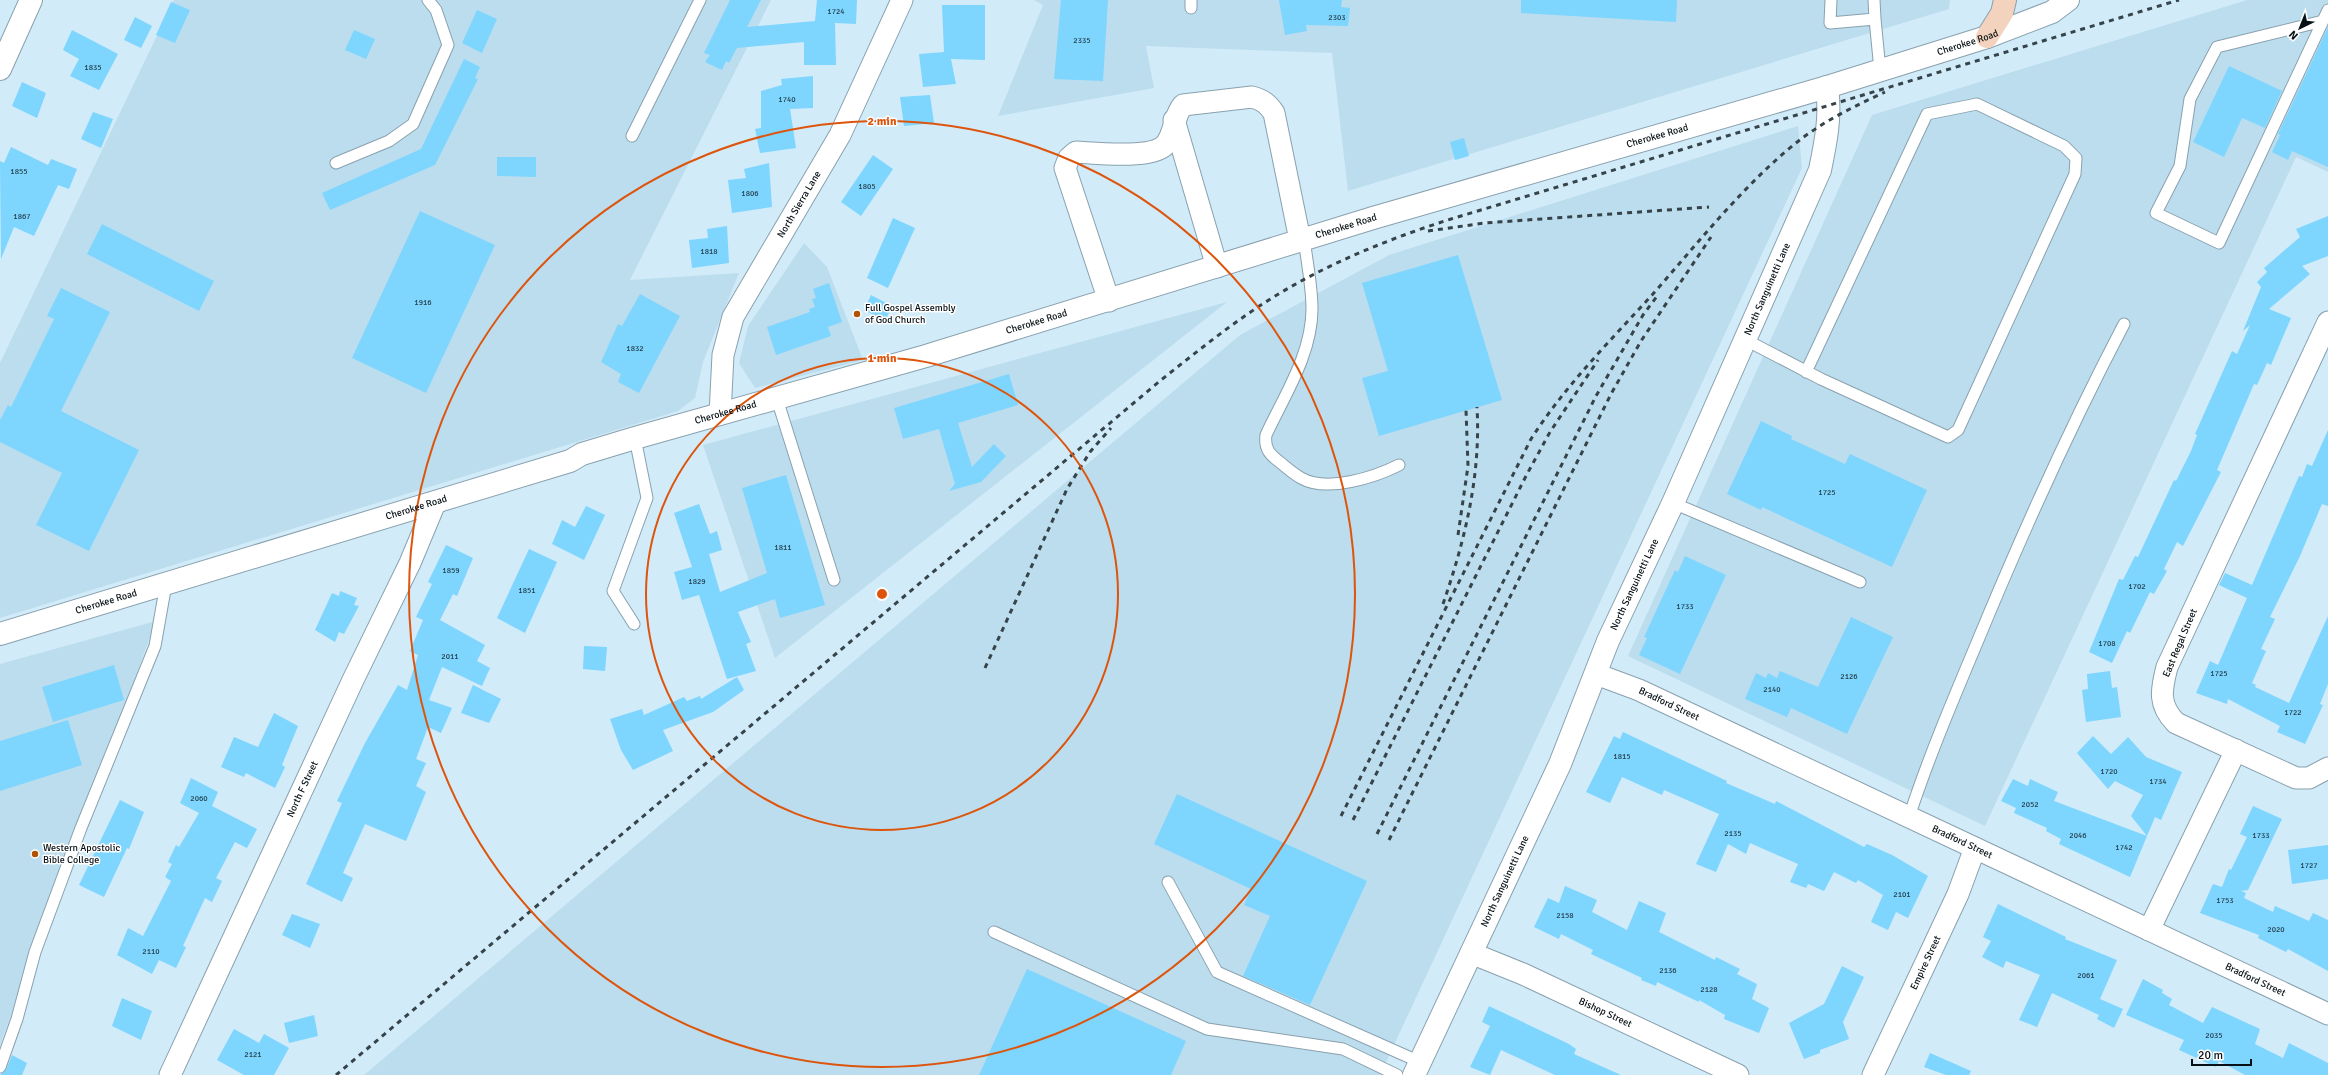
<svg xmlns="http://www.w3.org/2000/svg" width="2328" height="1075" viewBox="0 0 2328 1075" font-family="Signika,sans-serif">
  <rect width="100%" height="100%" fill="#d1ebf9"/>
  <path fill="#bcddee" d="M 174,0 L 771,0 L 630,280 L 739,273 L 703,362 L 695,398 L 678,411 L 0,618 L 0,363 Z
    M 1034,0 L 1950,0 L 1949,9 L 1348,191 L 1332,53 L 1146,46 L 1154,88 L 998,116 L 1043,5 Z
    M 2247,0 L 2328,0 L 2328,172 L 2296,157 L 1985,826 L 1628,656 L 1872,115 Z
    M 1798,126 L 1802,168 L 1380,1075 L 364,1075 L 1240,335 L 1389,255 Z
    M 804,243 L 827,267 L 863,360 L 755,388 L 739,363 L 748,326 Z
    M 1227,302 L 775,658 L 703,445 Z
    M 156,621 L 0,1045 L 0,664 Z"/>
  <path fill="#7ed5fe" d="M 730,0 L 761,0 L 747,27 L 815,21 L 817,0 L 857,0 L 856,24 L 835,23 L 836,65 L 804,65 L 804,42 L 737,48 L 729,63 L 726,61 L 722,70 L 705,62 L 710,55 L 704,53 Z
    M 1061,0 L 1108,0 L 1103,81 L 1054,79 Z
    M 1279,0 L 1342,0 L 1341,7 L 1350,8 L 1348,26 L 1306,25 L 1307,31 L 1285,35 Z
    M 1521,0 L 1677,0 L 1676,22 L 1521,13 Z
    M 171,2 L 190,10 L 175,43 L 156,35 Z
    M 942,5 L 985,5 L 985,60 L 951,59 L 956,84 L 923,87 L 919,54 L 944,52 Z
    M 477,10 L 497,19 L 482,53 L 462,43 Z
    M 135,17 L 152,26 L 141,48 L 124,40 Z
    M 2328,27 L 2328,167 L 2292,151 L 2288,160 L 2272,152 L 2280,135 L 2278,134 Z
    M 72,30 L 118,54 L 99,90 L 70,76 L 79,59 L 63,50 Z
    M 354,30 L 375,39 L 366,59 L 345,50 Z
    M 464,59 L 480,67 L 475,78 L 478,79 L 435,165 L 330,210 L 322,193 L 421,149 Z
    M 2229,66 L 2282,91 L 2265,128 L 2242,118 L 2224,157 L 2193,142 Z
    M 813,76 L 813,108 L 790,109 L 796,148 L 760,153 L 755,129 L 761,128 L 761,91 L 782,85 L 781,79 Z
    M 22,82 L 46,93 L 37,118 L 12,106 Z
    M 930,95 L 934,123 L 904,126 L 900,97 Z
    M 93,112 L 113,119 L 101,148 L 81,139 Z
    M 1464,138 L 1469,156 L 1455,160 L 1450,142 Z
    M 11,147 L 48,165 L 51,159 L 77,169 L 69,189 L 58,185 L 34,236 L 14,227 L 1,259 L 0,161 L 4,163 Z
    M 873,155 L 893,169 L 861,216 L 841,202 Z
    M 497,157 L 536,157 L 536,177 L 497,176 Z
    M 769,163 L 772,207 L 732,213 L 728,180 L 746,178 L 744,169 Z
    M 420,211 L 495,245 L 426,393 L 352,358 Z
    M 2328,216 L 2328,256 L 2302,266 L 2310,274 L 2269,309 L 2291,318 L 2271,365 L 2267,363 L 2257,385 L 2254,384 L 2217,470 L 2221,472 L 2183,546 L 2177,542 L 2164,569 L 2167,571 L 2154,594 L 2150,592 L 2130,633 L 2127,631 L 2112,663 L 2089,652 L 2119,579 L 2123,580 L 2135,556 L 2138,557 L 2174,480 L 2176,481 L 2191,451 L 2197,435 L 2195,434 L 2232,351 L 2237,354 L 2250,325 L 2243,331 L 2261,287 L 2257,282 L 2267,272 L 2264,268 L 2300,237 L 2296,229 Z
    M 893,218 L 915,228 L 888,288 L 867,278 Z
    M 102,224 L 214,281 L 199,311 L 87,254 Z
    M 727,226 L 729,263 L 692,268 L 689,240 L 708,238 L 707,229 Z
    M 1458,255 L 1502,400 L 1379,436 L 1362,378 L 1388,371 L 1362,283 Z
    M 829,283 L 842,322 L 828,327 L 831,336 L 776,355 L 767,327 L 810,312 L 809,309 L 815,307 L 812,299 L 816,298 L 813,289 Z
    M 61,288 L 110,312 L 61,411 L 139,450 L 89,551 L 36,525 L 62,473 L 0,442 L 0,420 L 8,405 L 11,407 L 54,319 L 47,316 Z
    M 640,294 L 680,316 L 639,393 L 618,382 L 621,374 L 601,362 L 618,324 L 622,326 Z
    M 871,295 L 892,306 L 885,321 L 864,310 Z
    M 1009,374 L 1018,405 L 958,423 L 972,467 L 994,444 L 1006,456 L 981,482 L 949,491 L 955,484 L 939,429 L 903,439 L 894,408 Z
    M 1761,421 L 1792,436 L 1791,439 L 1845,464 L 1850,454 L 1927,490 L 1892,567 L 1762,507 L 1761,510 L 1727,494 Z
    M 2328,430 L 2328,506 L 2322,504 L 2300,556 L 2270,617 L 2275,619 L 2261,649 L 2266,651 L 2252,683 L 2256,685 L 2255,687 L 2289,703 L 2328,616 L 2328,684 L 2320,704 L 2323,705 L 2305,744 L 2277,732 L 2280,726 L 2228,699 L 2227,704 L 2196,693 L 2210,661 L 2218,665 L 2247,598 L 2219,585 L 2225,573 L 2252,585 L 2299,476 L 2302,477 L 2307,464 L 2312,466 Z
    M 786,475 L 825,605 L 780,618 L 775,599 L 738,612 L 751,642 L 746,644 L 756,671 L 727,679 L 699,595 L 682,600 L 674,572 L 692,567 L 674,513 L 699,504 L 710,534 L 717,531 L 722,550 L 709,554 L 720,592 L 767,573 L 742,488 Z
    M 586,506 L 605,515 L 584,560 L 552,544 L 562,520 L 575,527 Z
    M 446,545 L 473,558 L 457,596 L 453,594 L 440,620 L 485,645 L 477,661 L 490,668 L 482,686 L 442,667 L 429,700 L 452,708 L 441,733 L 428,727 L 416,759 L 426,763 L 416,786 L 426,792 L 406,841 L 365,824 L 343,873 L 353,878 L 342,902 L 306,884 L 342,803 L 337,801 L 365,743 L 398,685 L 407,690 L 418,655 L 410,651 L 423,620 L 416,617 L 432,584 L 428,582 Z
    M 529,549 L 557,562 L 525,633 L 497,618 Z
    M 1685,556 L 1726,575 L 1680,674 L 1639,655 L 1647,638 L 1644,637 L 1675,570 L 1678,572 Z
    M 340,591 L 357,598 L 354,605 L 359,606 L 344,634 L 339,632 L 335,642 L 315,630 L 332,593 L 339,596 Z
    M 1851,617 L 1893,637 L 1847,734 L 1791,708 L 1787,717 L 1745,699 L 1756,673 L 1766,678 L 1768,673 L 1777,678 L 1780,671 L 1818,687 Z
    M 584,646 L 607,647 L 605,671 L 583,669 Z
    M 114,665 L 124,700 L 53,722 L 42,687 Z
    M 2110,671 L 2112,688 L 2117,687 L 2121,717 L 2086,722 L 2082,690 L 2088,689 L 2087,674 Z
    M 737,677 L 744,690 L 713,712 L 663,730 L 673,751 L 633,770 L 621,750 L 610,719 L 642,709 L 644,715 L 684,697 L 687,701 L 700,696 L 701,699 Z
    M 473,685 L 501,699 L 489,723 L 461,713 Z
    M 274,713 L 298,726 L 282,765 L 285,767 L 275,788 L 246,773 L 244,777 L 221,767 L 234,737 L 258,747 Z
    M 68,720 L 82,765 L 0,791 L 0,741 Z
    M 1623,732 L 1727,781 L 1726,783 L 1775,804 L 1776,801 L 1864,847 L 1867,844 L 1892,855 L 1928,876 L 1908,918 L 1896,912 L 1888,930 L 1871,922 L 1883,895 L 1858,880 L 1856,883 L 1834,872 L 1824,891 L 1808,884 L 1806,888 L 1790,882 L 1798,864 L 1750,843 L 1746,854 L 1728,844 L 1716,872 L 1696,864 L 1719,814 L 1664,790 L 1662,795 L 1622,777 L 1610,803 L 1586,792 L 1614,736 L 1620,739 Z
    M 2093,736 L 2111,754 L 2128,737 L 2146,757 L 2182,772 L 2161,820 L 2155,817 L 2147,836 L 2131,816 L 2143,795 L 2115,781 L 2108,789 L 2077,753 Z
    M 191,778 L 218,792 L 212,806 L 257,829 L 247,848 L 235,842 L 216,878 L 222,881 L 212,902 L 205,898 L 183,946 L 186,947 L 176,968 L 159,960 L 152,974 L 117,955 L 128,928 L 143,936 L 171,881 L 165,877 L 172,864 L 168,862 L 176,845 L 179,847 L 199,813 L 180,803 Z
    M 2013,779 L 2028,786 L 2030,779 L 2058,792 L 2054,801 L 2147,836 L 2130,877 L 2059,844 L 2061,839 L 2046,831 L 2047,828 L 2014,813 L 2016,808 L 2001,801 Z
    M 1177,794 L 1367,881 L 1310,1005 L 1243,976 L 1270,916 L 1244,905 L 1251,889 L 1154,844 Z
    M 120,800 L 144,812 L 129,849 L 127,848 L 104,897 L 79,885 Z
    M 2253,806 L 2282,819 L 2248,890 L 2241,891 L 2246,893 L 2244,898 L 2273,912 L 2275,906 L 2309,921 L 2313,913 L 2328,920 L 2328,971 L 2288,949 L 2286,952 L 2258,938 L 2259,935 L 2200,913 L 2213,884 L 2222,887 L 2229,869 L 2231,870 L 2247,837 L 2240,834 Z
    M 2328,845 L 2328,879 L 2292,884 L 2288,850 Z
    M 1565,886 L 1597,900 L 1592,912 L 1627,930 L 1639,901 L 1666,913 L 1659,932 L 1715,960 L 1716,957 L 1740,969 L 1737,974 L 1757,984 L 1752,999 L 1769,1008 L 1759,1033 L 1724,1019 L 1725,1015 L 1699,1000 L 1699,1002 L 1657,982 L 1656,986 L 1641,980 L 1642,978 L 1591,954 L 1593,950 L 1561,934 L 1559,939 L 1534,927 L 1548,898 L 1559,903 Z
    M 1998,904 L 2066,937 L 2065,939 L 2117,960 L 2100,999 L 2123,1009 L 2114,1028 L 2097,1019 L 2099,1015 L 2052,993 L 2037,1027 L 2019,1020 L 2040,975 L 2006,961 L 2003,968 L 1982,957 L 1991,941 L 1983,937 Z
    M 292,914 L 320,924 L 310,948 L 282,935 Z
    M 1842,966 L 1864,977 L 1843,1022 L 1849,1039 L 1820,1050 L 1820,1053 L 1804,1059 L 1789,1023 L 1824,1004 Z
    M 1027,969 L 1186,1041 L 1171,1075 L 979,1075 Z
    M 2143,979 L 2163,990 L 2162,993 L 2172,999 L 2169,1005 L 2203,1023 L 2212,1007 L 2260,1029 L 2255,1044 L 2283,1058 L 2289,1043 L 2328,1063 L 2328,1075 L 2245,1075 L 2219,1061 L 2216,1067 L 2179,1050 L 2184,1040 L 2126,1015 Z
    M 122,998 L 152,1011 L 141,1040 L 112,1026 Z
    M 1489,1006 L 1569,1044 L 1576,1049 L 1574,1054 L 1621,1075 L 1555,1075 L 1501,1050 L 1490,1075 L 1470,1067 L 1490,1026 L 1482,1022 Z
    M 314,1015 L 318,1036 L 289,1043 L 284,1023 Z
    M 234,1029 L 259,1043 L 264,1034 L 289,1048 L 274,1075 L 244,1075 L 217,1060 Z
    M 1930,1053 L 1971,1071 L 1969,1075 L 1946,1075 L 1924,1067 Z
    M 12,1055 L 27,1063 L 22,1075 L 0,1075 L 6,1070 Z"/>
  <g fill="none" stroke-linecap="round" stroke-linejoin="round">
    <defs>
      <path id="service" d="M 1831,0 L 1830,23 L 1875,19 L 1880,70
        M 1874,0 L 1875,19
        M 1191,8 L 1191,0
        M 2323,21 L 2217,47 L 2190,99 L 2180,166 L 2156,213 L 2219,243 L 2328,10
        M 632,136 L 700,0
        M 336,163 L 389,141 L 413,124 L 448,45 L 436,10 L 428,0
        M 1304,239 C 1307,262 1312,286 1312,309 C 1312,354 1284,396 1266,435 C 1264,449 1270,455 1281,463 C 1287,468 1294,474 1301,478 C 1327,493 1375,477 1399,465
        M 1744,339 L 1821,379 L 1948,437 L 1958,430 L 2075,174 L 2076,158 L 2064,146 L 1977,104 L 1927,114 L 1806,372
        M 777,399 L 834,580
        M 1673,503 L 1860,582
        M 634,624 L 613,591 L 647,498 L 635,438
        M 1909,817 C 1928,759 1952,702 1976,645 C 2021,536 2069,429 2124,324
        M 1168,882 L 1217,972 L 1420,1062
        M 994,932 L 1207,1029 L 1343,1049 L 1397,1075
        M 0,1067 L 17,1019 L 35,952 L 81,828 L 155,646 L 166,584"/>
      <g id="minor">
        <path d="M 1174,120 L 1217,267"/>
        <path d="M 1109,301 L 1065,168 L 1069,158 L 1076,152 C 1096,153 1149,159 1164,146 C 1175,136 1173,116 1183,105 L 1252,97 C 1263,100 1268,104 1274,113 L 1300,240"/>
        <path d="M 2328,322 L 2167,667 C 2161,690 2158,705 2176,723 L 2296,778 L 2309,778 L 2328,768"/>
        <path id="s1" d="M 720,414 L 723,355 L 733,317 L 840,135 L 902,0"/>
        <path id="s2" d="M 1596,674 L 1639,690 L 2328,1014"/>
        <path d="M 2149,930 L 2236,750"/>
        <path id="s3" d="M 1471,953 L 1523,974 L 1738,1075"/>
        <path id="s4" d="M 170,1075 L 353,680 L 410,563 L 435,503"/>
        <path id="s5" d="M 1873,1075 L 1958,894 L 1975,848"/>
      </g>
      <g id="tertiary">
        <path d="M 0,69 L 31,0"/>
        <path id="s6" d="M 0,634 L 570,461 L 582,454 L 635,438 L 926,356 L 1373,218 L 1827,87 L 1987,37 L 2052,12 L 2068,0"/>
        <path id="s7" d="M 1414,1075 L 1560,764 L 1608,641 L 1673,503 L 1820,170 C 1826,141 1831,116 1827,87"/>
      </g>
      <path id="secondary" d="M 1987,37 L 2002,13 L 2005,0"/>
    </defs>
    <use href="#service" stroke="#89a1ae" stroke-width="13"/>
    <use href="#minor" stroke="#89a1ae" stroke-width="23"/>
    <use href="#tertiary" stroke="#89a1ae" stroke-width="24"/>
    <use href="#secondary" stroke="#89a1ae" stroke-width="24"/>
    <use href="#service" stroke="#fff" stroke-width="11"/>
    <use href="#minor" stroke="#fff" stroke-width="21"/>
    <use href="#tertiary" stroke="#fff" stroke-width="22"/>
    <use href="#secondary" stroke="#f3d3bd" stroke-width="22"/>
    <path stroke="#364349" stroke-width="3" stroke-dasharray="5 5" stroke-linecap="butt" d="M 1428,231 L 1485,223 L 1709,207
      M 1458,535 L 1468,466 L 1466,410
      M 1443,604 C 1465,540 1481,475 1477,407
      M 985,668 L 1067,489 L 1090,452 L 1111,428
      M 1341,816 L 1531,439 C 1565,386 1610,341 1652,295 C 1699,242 1749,178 1805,136 C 1830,118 1857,105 1885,92
      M 1353,820 L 1526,476 L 1550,432 L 1598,360
      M 1377,834 L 1596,396 L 1643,315 L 1658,295
      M 1389,840 L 1611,394 L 1641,341 L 1711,237
      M 336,1075 L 1161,380 C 1194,354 1226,328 1261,305 C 1319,267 1385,240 1451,219 L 2179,0"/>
  </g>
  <g fill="none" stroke="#dd550c" stroke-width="2">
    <circle cx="882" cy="594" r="236"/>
    <circle cx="882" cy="594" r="473"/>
  </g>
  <g fill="#b05201" stroke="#fff" stroke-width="1.5">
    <circle cx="857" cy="314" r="4"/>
    <circle cx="35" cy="854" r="4"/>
  </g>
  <g text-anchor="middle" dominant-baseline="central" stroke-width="3" stroke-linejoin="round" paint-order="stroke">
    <g font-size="8" fill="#26424f">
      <text x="836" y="11">1724</text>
      <text x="1337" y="17">2303</text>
      <text x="1082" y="40">2335</text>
      <text x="93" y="67">1835</text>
      <text x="787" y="99">1740</text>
      <text x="19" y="171">1855</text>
      <text x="867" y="186">1805</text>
      <text x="750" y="193">1806</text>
      <text x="22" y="216">1867</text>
      <text x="709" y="251">1818</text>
      <text x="423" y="302">1916</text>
      <text x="635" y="348">1832</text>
      <text x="1827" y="492">1725</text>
      <text x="783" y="547">1811</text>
      <text x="451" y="570">1859</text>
      <text x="697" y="581">1829</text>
      <text x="2137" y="586">1702</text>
      <text x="527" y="590">1851</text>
      <text x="1685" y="606">1733</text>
      <text x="2107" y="643">1708</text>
      <text x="450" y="656">2011</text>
      <text x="2219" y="673">1725</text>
      <text x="1849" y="676">2126</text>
      <text x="1772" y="689">2140</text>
      <text x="2293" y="712">1722</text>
      <text x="1622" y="756">1815</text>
      <text x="2109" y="771">1720</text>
      <text x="2158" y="781">1734</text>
      <text x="199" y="798">2060</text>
      <text x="2030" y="804">2052</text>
      <text x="1733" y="833">2135</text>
      <text x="2078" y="835">2046</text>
      <text x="2261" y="835">1733</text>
      <text x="2124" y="847">1742</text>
      <text x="2309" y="865">1727</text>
      <text x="1902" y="894">2101</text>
      <text x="2225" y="900">1753</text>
      <text x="1565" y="915">2158</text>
      <text x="2276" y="929">2020</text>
      <text x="151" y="951">2110</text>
      <text x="1668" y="970">2136</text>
      <text x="2086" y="975">2061</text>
      <text x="1709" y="989">2128</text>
      <text x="2214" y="1035">2035</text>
      <text x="253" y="1054">2121</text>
    </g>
    <g font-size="10" fill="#081115" stroke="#fff">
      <text stroke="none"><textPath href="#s6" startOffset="2055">Cherokee Road</textPath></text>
      <text stroke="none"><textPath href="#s6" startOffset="1731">Cherokee Road</textPath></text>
      <text stroke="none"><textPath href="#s1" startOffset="229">North Sierra Lane</textPath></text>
      <text stroke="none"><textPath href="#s6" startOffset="1407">Cherokee Road</textPath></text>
      <text stroke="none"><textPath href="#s7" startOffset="862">North Sanguinetti Lane</textPath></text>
      <text stroke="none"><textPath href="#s6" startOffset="1083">Cherokee Road</textPath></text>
      <text stroke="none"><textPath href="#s6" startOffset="759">Cherokee Road</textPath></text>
      <text stroke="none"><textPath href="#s6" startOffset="435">Cherokee Road</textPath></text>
      <text stroke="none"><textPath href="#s7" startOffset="538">North Sanguinetti Lane</textPath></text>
      <text stroke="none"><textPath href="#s6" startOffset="111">Cherokee Road</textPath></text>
      <text transform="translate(2180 643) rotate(-67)">East Regal Street</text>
      <text stroke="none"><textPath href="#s2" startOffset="79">Bradford Street</textPath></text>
      <text stroke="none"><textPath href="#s4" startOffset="315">North F Street</textPath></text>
      <text stroke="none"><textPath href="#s2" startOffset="403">Bradford Street</textPath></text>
      <text stroke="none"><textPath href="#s7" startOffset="214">North Sanguinetti Lane</textPath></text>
      <text stroke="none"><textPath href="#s5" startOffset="124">Empire Street</textPath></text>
      <text stroke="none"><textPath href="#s2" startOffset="727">Bradford Street</textPath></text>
      <text stroke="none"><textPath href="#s3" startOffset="147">Bishop Street</textPath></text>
    </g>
    <g font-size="10" fill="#081115" stroke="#fff" text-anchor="start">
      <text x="865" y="308">Full Gospel Assembly<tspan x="865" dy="12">of God Church</tspan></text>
      <text x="43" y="848">Western Apostolic<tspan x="43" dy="12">Bible College</tspan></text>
    </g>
  </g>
  <circle cx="882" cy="594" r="6" fill="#dd550c" stroke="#fff" stroke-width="2"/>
  <g font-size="12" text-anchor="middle" font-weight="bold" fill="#dd550c" stroke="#fff" stroke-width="3" stroke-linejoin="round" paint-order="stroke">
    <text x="882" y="125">2 min</text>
    <text x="882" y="362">1 min</text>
  </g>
  <g transform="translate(2300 28) rotate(223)" stroke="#ffffff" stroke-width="3" paint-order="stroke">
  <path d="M0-3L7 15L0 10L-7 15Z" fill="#081115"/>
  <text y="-6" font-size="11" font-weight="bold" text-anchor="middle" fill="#081115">N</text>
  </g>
  <path d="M2192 1059v6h59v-6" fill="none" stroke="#081115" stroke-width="2"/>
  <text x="2198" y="1059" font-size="12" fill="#081115" stroke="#ffffff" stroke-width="3" paint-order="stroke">20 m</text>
</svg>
